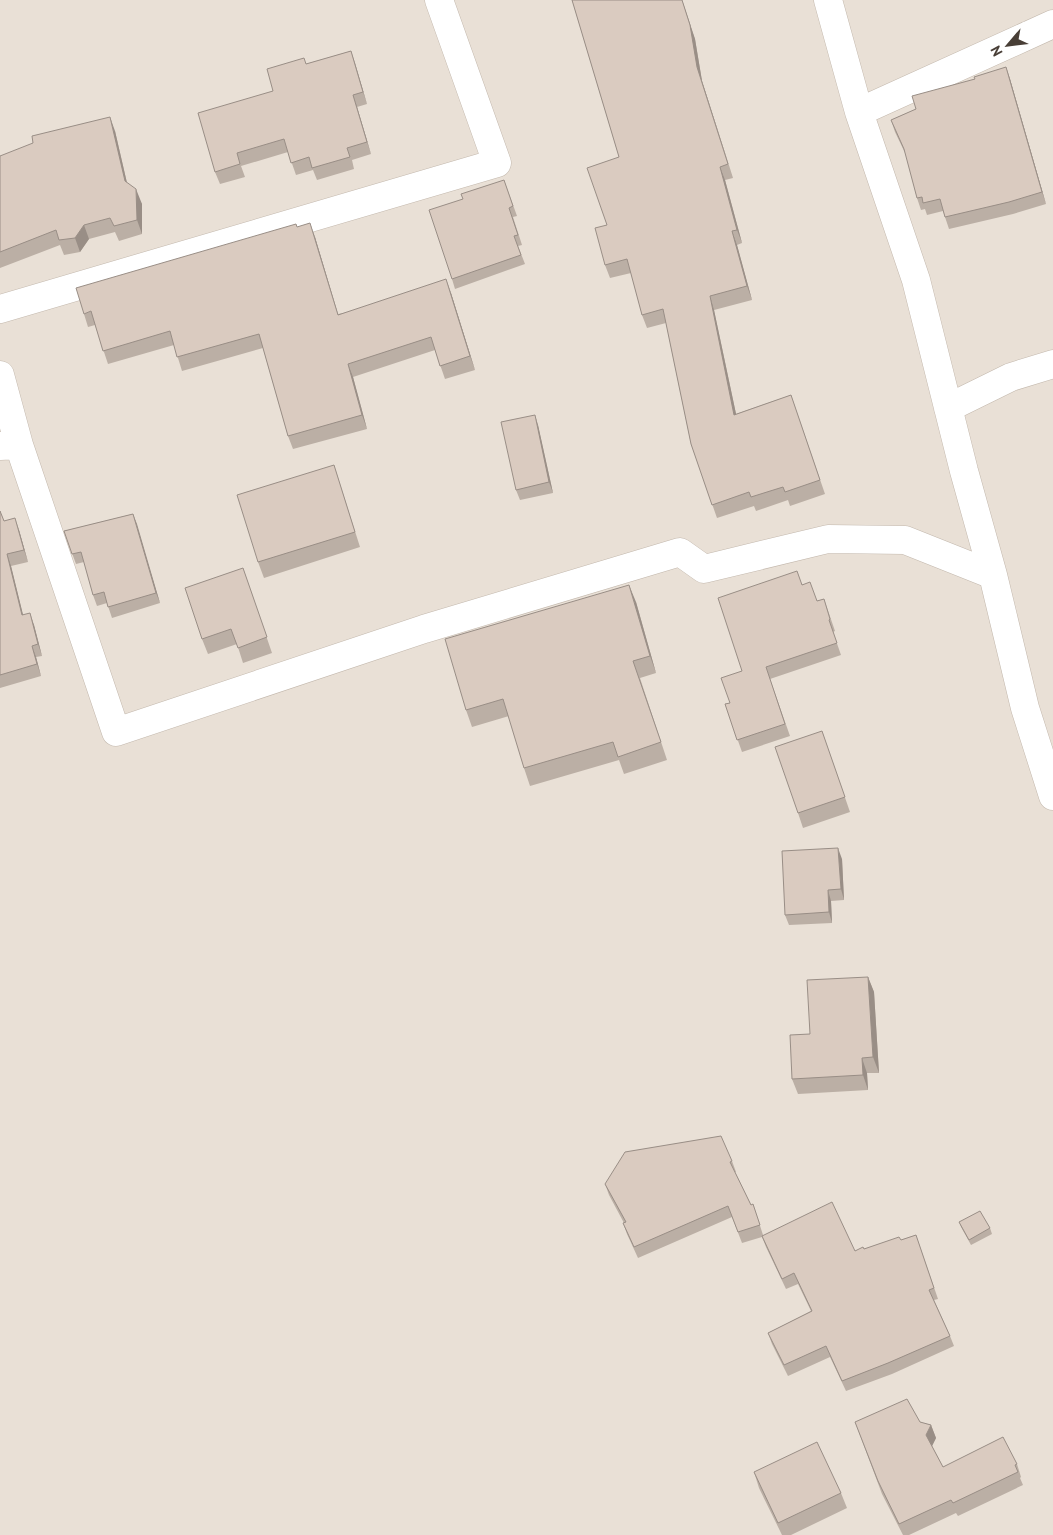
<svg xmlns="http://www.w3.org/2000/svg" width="1053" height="1535" viewBox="0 0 1053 1535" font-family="'PT Sans',sans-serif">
  <rect width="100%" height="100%" fill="#f4efe8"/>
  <path fill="#e9e0d6" d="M 0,0 L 1053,0 L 1053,1535 L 0,1535 Z"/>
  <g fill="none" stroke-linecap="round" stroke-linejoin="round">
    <defs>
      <path id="minor" d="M 828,0 L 859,112 L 916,280 L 964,471 L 993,575 L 1025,708 L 1053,796
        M 859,112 L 1053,24
        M 0,309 L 497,163 L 439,0
        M 0,375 L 19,445
        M 948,408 L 1011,377 L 1053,364
        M 0,446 L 19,445 L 116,732 L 424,629 L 680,552 L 704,569 L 828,539 L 905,540 L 993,575"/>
    </defs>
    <use href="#minor" stroke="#c3b8ad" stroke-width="29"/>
    <use href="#minor" stroke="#fff" stroke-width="28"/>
  </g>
  <path fill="#bbafa5" d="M 572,0 L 682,0 L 695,39 L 702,81 L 733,178 L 725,180 L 742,243 L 737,245 L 752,300 L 714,310 L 736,414 L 791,395 L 825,494 L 790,506 L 788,500 L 756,511 L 754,506 L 717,518 L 691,444 L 666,323 L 647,328 L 642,315 L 631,273 L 610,278 L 605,265 L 607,225 L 619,157 Z
    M 351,51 L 367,104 L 357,107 L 371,154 L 352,160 L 354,169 L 317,180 L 313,170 L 296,175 L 288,152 L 241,166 L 245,177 L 220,184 L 215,172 L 273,91 L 306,64 Z
    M 1006,67 L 1010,79 L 1046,204 L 1013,214 L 949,229 L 943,211 L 927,215 L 925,209 L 921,210 L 917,198 L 906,155 L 895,132 L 891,120 L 916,109 L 975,79 Z
    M 115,131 L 127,183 L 142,204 L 142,234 L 119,241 L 115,232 L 89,239 L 80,252 L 64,255 L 60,245 L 0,268 L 0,156 Z
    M 504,180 L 517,216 L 513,217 L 522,245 L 518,246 L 525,264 L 455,289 L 452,279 L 463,199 Z
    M 297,227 L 315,237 L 338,314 L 451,293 L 475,370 L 445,379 L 435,350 L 353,377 L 367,429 L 293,449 L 288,436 L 263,348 L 182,371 L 174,345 L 108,364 L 95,325 L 88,327 L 84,314 Z
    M 538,425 L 553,493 L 520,500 L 516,490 Z
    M 334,465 L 360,547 L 264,578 L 258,562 Z
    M 0,511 L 4,521 L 19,530 L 28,562 L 11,566 L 23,615 L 34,625 L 42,656 L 36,657 L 41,676 L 0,688 Z
    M 133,514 L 160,603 L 112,618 L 107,603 L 97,606 L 93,595 L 84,562 L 76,564 L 64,531 Z
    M 243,568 L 272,653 L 243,663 L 237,644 L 208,654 L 202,639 Z
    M 802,584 L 817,601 L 824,599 L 835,631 L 833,632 L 841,655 L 770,679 L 790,736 L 742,752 L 725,704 L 730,703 Z
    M 636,602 L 656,673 L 640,678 L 667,760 L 624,774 L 619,760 L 530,786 L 524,768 L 509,716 L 472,727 L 466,710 Z
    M 822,731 L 850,812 L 803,828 L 798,813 Z
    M 842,859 L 844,900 L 831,901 L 832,923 L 789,925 L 785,915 Z
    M 868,977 L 874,992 L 879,1073 L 867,1073 L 868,1090 L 798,1094 L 792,1079 L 810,1034 Z
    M 732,1161 L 736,1172 L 735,1172 L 751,1205 L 753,1204 L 763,1235 L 855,1251 L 901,1240 L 916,1235 L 938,1299 L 934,1300 L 950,1336 L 954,1346 L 892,1374 L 846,1391 L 830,1357 L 788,1376 L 772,1344 L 768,1333 L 811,1311 L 798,1284 L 786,1289 L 766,1247 L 762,1237 L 742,1243 L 732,1217 L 638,1258 L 627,1234 L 623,1223 L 624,1223 L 609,1195 L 605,1184 Z
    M 959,1222 L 990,1228 L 992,1234 L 971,1245 L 961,1227 Z
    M 855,1422 L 920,1422 L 931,1425 L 936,1438 L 932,1446 L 943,1467 L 1017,1464 L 1021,1477 L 1020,1478 L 1023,1485 L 958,1516 L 956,1513 L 909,1535 L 903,1535 L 882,1494 Z
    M 754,1472 L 841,1493 L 847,1508 L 791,1535 L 782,1535 L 759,1488 Z"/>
  <path fill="#998e86" d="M 682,0 L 695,39 L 702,81 L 733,178 L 697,67 Z
    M 351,51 L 355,63 L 367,104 L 363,92 Z
    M 1006,67 L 1010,79 L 1046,204 L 1042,192 Z
    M 353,95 L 357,107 L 371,154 L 367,142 Z
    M 110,117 L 115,131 L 130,196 L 125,181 Z
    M 720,167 L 725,180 L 742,243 L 737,230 Z
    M 136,189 L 142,204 L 142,234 L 137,220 Z
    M 310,223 L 315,237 L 342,328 L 338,315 Z
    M 84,225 L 89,239 L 80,252 L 75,238 Z
    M 732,231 L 737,245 L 752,300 L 747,286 Z
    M 446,279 L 451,293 L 475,370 L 470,356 Z
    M 710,296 L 714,310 L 739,428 L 734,415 Z
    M 348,364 L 353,377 L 367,429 L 362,415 Z
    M 535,415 L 538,425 L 553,493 L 549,482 Z
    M 133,514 L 137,524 L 160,603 L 156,593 Z
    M 15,518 L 19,530 L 28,562 L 24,550 Z
    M 7,554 L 11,566 L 26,627 L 22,615 Z
    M 629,585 L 636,602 L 656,673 L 650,656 Z
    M 30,613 L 34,625 L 42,656 L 38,644 Z
    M 32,646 L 36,657 L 41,676 L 37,664 Z
    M 838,848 L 842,859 L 844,900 L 841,889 Z
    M 828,890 L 831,901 L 832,923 L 829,912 Z
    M 868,977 L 874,992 L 879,1073 L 873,1057 Z
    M 862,1058 L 867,1073 L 868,1090 L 863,1075 Z
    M 931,1425 L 936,1438 L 931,1448 L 926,1435 Z"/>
  <path fill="#dacbc0" stroke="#998e86" d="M 572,0 L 682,0 L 690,25 L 697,67 L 728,164 L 720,167 L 737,230 L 732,231 L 747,286 L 710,296 L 734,415 L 791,395 L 820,480 L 785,492 L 783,487 L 751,497 L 749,492 L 712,505 L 691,444 L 663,309 L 642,315 L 627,259 L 605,265 L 595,228 L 607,225 L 587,168 L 619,157 Z
    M 351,51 L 363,92 L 353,95 L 367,142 L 347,148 L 350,157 L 312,168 L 309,157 L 291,163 L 284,139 L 237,153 L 240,164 L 215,172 L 198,113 L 273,91 L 267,69 L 304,58 L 306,64 Z
    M 1006,67 L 1042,192 L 1009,202 L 945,217 L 940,199 L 923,203 L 922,197 L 917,198 L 904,149 L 891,120 L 916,109 L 912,96 L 975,79 L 974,77 Z
    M 110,117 L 125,181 L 136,189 L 137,220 L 114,226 L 110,218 L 84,225 L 75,238 L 59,240 L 56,230 L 0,252 L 0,156 L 33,143 L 32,136 Z
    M 504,180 L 513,206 L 509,208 L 518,235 L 514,236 L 521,255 L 452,279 L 429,210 L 463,199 L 461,194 Z
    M 310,223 L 338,315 L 446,279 L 470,356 L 440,366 L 431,337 L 348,364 L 362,415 L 288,436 L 259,334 L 177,357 L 170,331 L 103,351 L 91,311 L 84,314 L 76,288 L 296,224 L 297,227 Z
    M 535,415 L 549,482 L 516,490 L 501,422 Z
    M 334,465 L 355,532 L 258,562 L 237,495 Z
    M 0,511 L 4,521 L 15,518 L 24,550 L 7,554 L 22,615 L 30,613 L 38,644 L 32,646 L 37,664 L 0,675 Z
    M 133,514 L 156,593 L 108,607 L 104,592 L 93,595 L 81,552 L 72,554 L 64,531 Z
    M 243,568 L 267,637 L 238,648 L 231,629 L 202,639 L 185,588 Z
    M 797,571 L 802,585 L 810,582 L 817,601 L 824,599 L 830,619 L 829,620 L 837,643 L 766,667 L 785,724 L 737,740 L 725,704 L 730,703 L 721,678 L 742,671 L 718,598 Z
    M 629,585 L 650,656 L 633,661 L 661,742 L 618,757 L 613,742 L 524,768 L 503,699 L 466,710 L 445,639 Z
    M 822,731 L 845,797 L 798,813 L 775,747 Z
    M 838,848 L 841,889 L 828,890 L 829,912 L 785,915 L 782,851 Z
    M 868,977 L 873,1057 L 862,1058 L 863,1075 L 792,1079 L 790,1035 L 810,1034 L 807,980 Z
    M 721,1136 L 732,1161 L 730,1162 L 751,1205 L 753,1204 L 760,1225 L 738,1232 L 728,1206 L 634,1247 L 623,1223 L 626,1222 L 605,1184 L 625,1152 Z
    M 832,1202 L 855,1251 L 863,1247 L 864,1249 L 899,1237 L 901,1240 L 916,1235 L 934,1288 L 929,1290 L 950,1336 L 888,1363 L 842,1381 L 826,1346 L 784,1365 L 768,1333 L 812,1311 L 794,1273 L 782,1279 L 762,1236 Z
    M 980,1211 L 990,1228 L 969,1240 L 959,1222 Z
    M 907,1399 L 920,1422 L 931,1425 L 926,1435 L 943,1467 L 1003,1437 L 1017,1464 L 1015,1465 L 1018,1472 L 953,1503 L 951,1500 L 899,1524 L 878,1481 L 855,1422 Z
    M 817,1442 L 841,1493 L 778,1523 L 754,1472 Z"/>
  <g transform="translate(1008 45) rotate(242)" stroke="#ffffff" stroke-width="4" paint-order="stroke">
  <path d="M0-4L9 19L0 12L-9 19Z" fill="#483e36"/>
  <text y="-8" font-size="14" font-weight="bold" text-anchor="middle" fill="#483e36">N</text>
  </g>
</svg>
